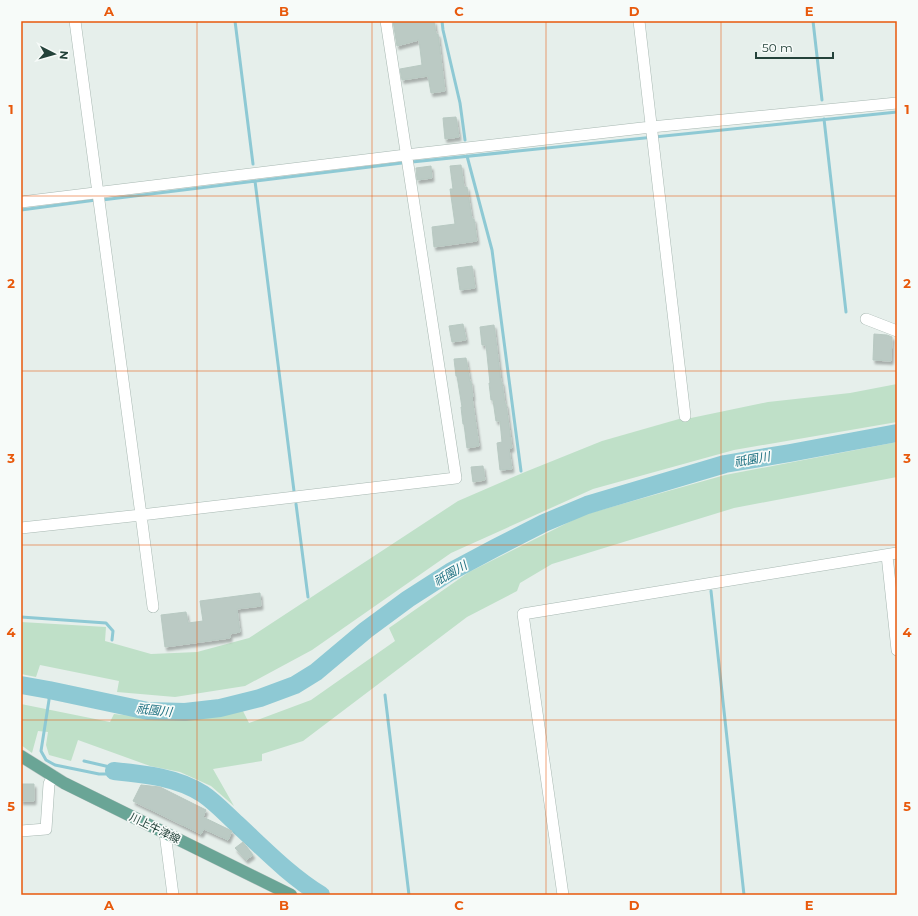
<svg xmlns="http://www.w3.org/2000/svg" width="918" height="916" viewBox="0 0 918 916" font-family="Montserrat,'Noto Sans JP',sans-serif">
  <defs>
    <filter id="shadow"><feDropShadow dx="2" dy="3.5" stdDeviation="1" flood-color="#0004"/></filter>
  </defs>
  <rect width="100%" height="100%" fill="#e6efeb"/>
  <path fill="#bfe0c8" d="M 897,384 L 897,422 L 734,450 L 593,489 L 451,553 L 312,650 L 245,686 L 175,697 L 117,692 L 119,681 L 40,665 L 36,677 L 21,674 L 21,622 L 106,627 L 105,641 L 151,654 L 197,652 L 249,638 L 458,501 L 525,472 L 602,441 L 679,419 L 691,418 L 768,402 L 850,393 Z
    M 897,442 L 897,477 L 734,508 L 552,564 L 520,583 L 517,591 L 467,617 L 303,741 L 262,754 L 262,761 L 213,769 L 234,806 L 211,786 L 180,772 L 150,766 L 78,740 L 71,761 L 49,755 L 46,745 L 48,732 L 38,731 L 32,753 L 21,745 L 21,704 L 110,722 L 114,714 L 170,720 L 243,711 L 249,723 L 311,700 L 395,641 L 389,628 L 469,572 L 583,515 L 725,475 Z"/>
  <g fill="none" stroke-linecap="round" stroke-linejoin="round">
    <path stroke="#8ec9d4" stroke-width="3" d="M 235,21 L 253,164
      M 442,21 L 443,30 L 460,103 L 465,140
      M 813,21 L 822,100
      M 824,119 L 846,312
      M 467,156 L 492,250 L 521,471
      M 255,181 L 294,491
      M 102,200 L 402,163 L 897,112
      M 21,210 L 96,200
      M 296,504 L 308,597
      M 711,591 L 744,895
      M 21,617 L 106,623 L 113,631 L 112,640
      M 49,690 L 49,700 L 41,751 L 46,760 L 55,765 L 99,774 L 109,774 L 114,771 L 110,767 L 84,761
      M 385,695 L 409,895"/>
    <path stroke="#8ec9d4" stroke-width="18" d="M 21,685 L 49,690 L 148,711 L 185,712 L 220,708 L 260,698 L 295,685 L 316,672 L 366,630 L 408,599 L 450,572 L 495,548 L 544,523 L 587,505 L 725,464 L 790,453 L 897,433
      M 114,771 C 144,774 177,777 203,794 C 215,802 226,814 237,824 C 264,849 290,876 321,895"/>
  </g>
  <path fill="#bbcac4" stroke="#b8c9c2" filter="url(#shadow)" d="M 393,21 L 434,21 L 436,34 L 438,34 L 445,91 L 431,93 L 428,76 L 402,80 L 400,69 L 422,65 L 419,40 L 397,46 Z
    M 456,117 L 459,137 L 445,139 L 443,118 Z
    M 461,165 L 464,187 L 467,187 L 472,219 L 474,219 L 477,241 L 434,247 L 432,227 L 455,224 L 450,189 L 453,189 L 450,166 Z
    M 431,166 L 432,178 L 417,180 L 416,168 Z
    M 472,266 L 475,288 L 460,290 L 457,268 Z
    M 463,324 L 466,340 L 452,342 L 449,326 Z
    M 494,325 L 501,382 L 502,382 L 505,404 L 506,404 L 512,448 L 509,449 L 512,469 L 500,470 L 497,443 L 502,442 L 500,421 L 496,421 L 493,400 L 491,400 L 489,383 L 490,383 L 486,345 L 482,345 L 480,327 Z
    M 874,334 L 887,335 L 892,337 L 891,361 L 873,360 Z
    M 466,358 L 470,382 L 471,381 L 473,397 L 472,397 L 479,446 L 467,448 L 464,424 L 463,424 L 461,407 L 462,407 L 457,376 L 456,376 L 454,359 Z
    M 483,466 L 485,480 L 473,482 L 471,467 Z
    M 260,593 L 261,606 L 237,609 L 240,632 L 230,634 L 230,638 L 165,647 L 161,615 L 186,612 L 188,623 L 203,621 L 200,601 Z
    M 21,784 L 34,784 L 34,801 L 21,801 Z
    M 141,785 L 160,787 L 206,810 L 203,817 L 232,831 L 228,840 L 204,829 L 201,834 L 133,801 Z
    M 243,842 L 253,855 L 246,860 L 235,848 Z"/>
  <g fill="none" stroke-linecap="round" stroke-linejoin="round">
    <defs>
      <path id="minor" d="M 639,21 L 685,416
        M 21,202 L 406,155 L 651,127 L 897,103
        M 866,319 L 897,331
        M 21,528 L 141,515 L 75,21
        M 887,555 L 897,650
        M 153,607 L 141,515 L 456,478 L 386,21
        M 21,831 L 46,829 L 49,784 L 53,776
        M 165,833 L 173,895
        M 563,895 L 523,614 L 897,553"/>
      <path id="major" d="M 21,756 L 64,783 L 291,895"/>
    </defs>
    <use href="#minor" stroke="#a8b8b2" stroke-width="12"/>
    <use href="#major" stroke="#c2cac8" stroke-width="13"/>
    <use href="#minor" stroke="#fff" stroke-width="11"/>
    <use href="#major" stroke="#6aa596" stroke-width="12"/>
  </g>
  <path fill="none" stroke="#e8590c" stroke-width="1" stroke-opacity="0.55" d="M 197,21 L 197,895M 372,21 L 372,895M 546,21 L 546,895M 721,21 L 721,895M 21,196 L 897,196M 21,371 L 897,371M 21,545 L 897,545M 21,720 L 897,720"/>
  <g text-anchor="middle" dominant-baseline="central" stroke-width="3.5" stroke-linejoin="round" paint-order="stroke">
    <g font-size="11" fill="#24423a" stroke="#f7fbf9">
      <text transform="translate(155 828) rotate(26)">川上牛津線</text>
    </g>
    <g font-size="12" font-style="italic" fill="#1c6f80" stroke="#f7fbf9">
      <text transform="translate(752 459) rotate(-10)">祇園川</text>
      <text transform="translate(450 573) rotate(-30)">祇園川</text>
      <text transform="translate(154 710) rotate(6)">祇園川</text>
    </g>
  </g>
  <rect width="918" height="916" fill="none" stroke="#f7fbf9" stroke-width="44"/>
  <g transform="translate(54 54) rotate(96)" stroke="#f7fbf9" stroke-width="3" paint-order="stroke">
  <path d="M0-3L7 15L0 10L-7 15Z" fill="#24423a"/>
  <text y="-6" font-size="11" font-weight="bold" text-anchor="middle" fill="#24423a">N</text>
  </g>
  <path d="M756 52v6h77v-6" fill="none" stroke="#24423a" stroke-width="2"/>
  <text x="762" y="52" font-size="12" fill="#24423a" stroke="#f7fbf9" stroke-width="3" paint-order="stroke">50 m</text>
  <rect x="22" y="22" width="874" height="872" fill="none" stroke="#e8590c" stroke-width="1.5"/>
  <g font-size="13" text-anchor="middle" font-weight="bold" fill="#e8590c">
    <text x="109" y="16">A</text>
    <text x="284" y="16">B</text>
    <text x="459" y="16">C</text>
    <text x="634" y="16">D</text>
    <text x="809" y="16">E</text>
    <text x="11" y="114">1</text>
    <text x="907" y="114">1</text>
    <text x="11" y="288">2</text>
    <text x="907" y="288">2</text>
    <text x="11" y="463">3</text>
    <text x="907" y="463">3</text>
    <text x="11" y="637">4</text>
    <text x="907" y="637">4</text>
    <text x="11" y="811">5</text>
    <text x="907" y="811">5</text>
    <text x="109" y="910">A</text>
    <text x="284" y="910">B</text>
    <text x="459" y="910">C</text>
    <text x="634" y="910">D</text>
    <text x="809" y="910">E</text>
  </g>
</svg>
